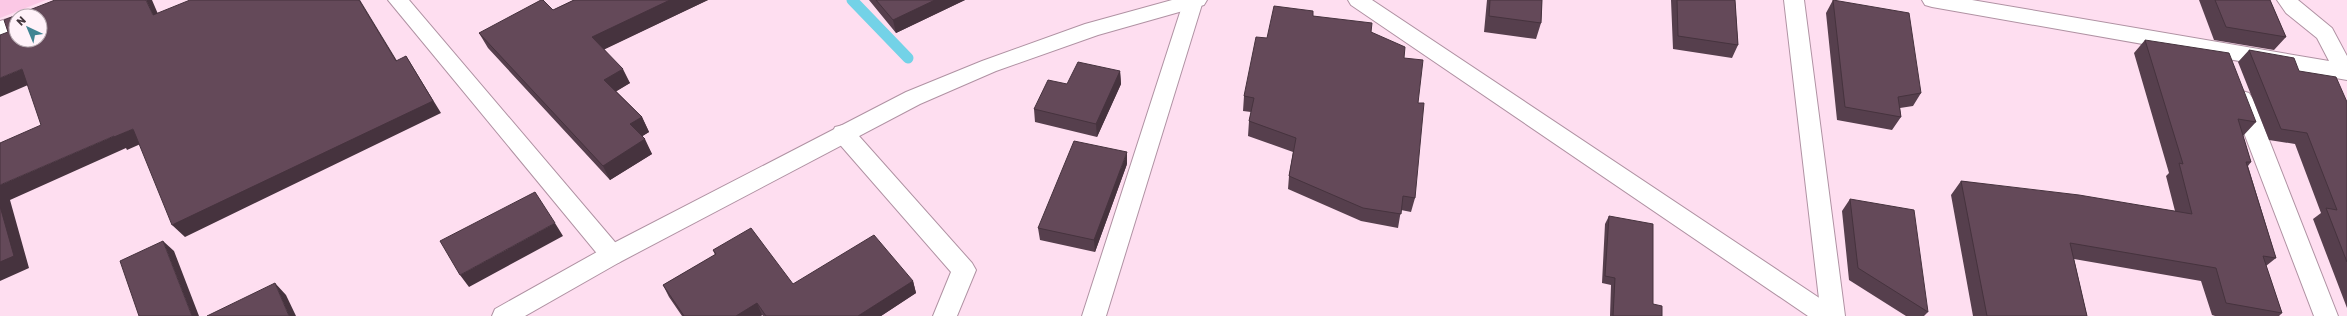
<svg xmlns="http://www.w3.org/2000/svg" width="2347" height="316" viewBox="0 0 2347 316" font-family="Rubik,sans-serif">
  <rect width="100%" height="100%" fill="#fedef0"/>
  <path fill="#fbc8e5" d="M 0,0 L 46,0 L 0,18 Z"/>
  <g fill="none" stroke-linecap="round" stroke-linejoin="round">
    <path stroke="#73d2e7" stroke-width="11" d="M 852,0 L 908,58"/>
    <defs>
      <path id="street" d="M 388,0 L 409,0 L 620,248 L 624,255 L 620,262 L 612,265 L 604,262 Z
        M 1184,0 L 1203,1 L 1106,316 L 1082,316 Z
        M 1784,0 L 1804,0 L 1845,316 L 1821,316 Z
        M 1922,0 L 1972,0 L 2329,61 L 2317,38 L 2286,13 L 2277,0 L 2298,0 L 2332,28 L 2347,56 L 2347,80 L 1932,7 L 1925,5 Z
        M 17,16 L 16,31 L 0,36 L 0,21 Z
        M 2242,91 L 2249,93 L 2253,99 L 2338,316 L 2314,316 L 2231,99 L 2235,93 Z
        M 843,125 L 851,127 L 972,263 L 976,270 L 957,316 L 933,316 L 951,272 L 835,139 L 832,133 L 835,127 Z"/>
      <path id="secondary" d="M 1172,0 L 1207,0 L 1204,5 L 1098,35 L 996,71 L 920,104 L 620,262 L 525,316 L 492,316 L 495,309 L 604,248 L 906,92 L 982,61 L 1085,24 Z
        M 1348,0 L 1372,0 L 1836,309 L 1839,316 L 1808,316 L 1351,5 Z"/>
    </defs>
    <use href="#street" stroke="#b092a3" stroke-width="2"/>
    <use href="#secondary" stroke="#b092a3" stroke-width="2"/>
    <use href="#street" fill="#fff" fill-rule="evenodd"/>
    <use href="#secondary" fill="#fff" fill-rule="evenodd"/>
  </g>
  <path fill="#563f4d" d="M 574,0 L 708,0 L 604,49 L 630,83 L 616,91 L 642,117 L 649,132 L 642,136 L 652,154 L 610,180 L 488,48 L 479,33 L 553,10 Z
    M 869,0 L 965,0 L 896,33 Z
    M 1487,0 L 1542,0 L 1541,23 L 1536,39 L 1484,32 Z
    M 1671,0 L 1735,0 L 1738,45 L 1732,58 L 1673,49 Z
    M 1833,0 L 1921,93 L 1913,106 L 1900,108 L 1901,117 L 1892,130 L 1837,120 L 1826,13 Z
    M 2199,0 L 2270,0 L 2286,37 L 2274,50 L 2214,40 Z
    M 1313,11 L 1313,16 L 1371,32 L 1404,58 L 1418,103 L 1415,198 L 1411,212 L 1401,210 L 1398,228 L 1361,221 L 1288,189 L 1289,176 L 1293,152 L 1248,136 L 1249,121 L 1251,112 L 1243,111 L 1244,96 L 1267,38 Z
    M 2145,40 L 2256,122 L 2243,136 L 2251,162 L 2248,166 L 2276,258 L 2266,266 L 2282,313 L 2279,316 L 2215,316 L 2212,315 L 2201,281 L 2074,259 L 2087,316 L 1973,316 L 1951,195 L 1961,181 L 2175,211 L 2166,176 L 2169,173 L 2134,53 Z
    M 2249,50 L 2299,71 L 2347,102 L 2347,308 L 2313,219 L 2321,213 L 2295,144 L 2269,140 L 2238,62 Z
    M 1120,71 L 1121,84 L 1097,137 L 1035,122 L 1034,109 L 1067,84 Z
    M 1127,164 L 1095,252 L 1040,240 L 1038,228 Z
    M 1850,199 L 1928,312 L 1924,316 L 1906,316 L 1849,280 L 1842,211 Z
    M 1609,216 L 1653,304 L 1662,316 L 1610,316 L 1611,285 L 1602,283 L 1605,224 Z
    M 713,250 L 793,284 L 913,281 L 916,293 L 881,316 L 763,316 L 762,315 L 761,316 L 682,316 L 669,297 L 663,285 L 715,255 Z"/>
  <path fill="#46333e" d="M 146,0 L 152,0 L 164,28 L 153,15 Z
    M 359,0 L 360,0 L 405,74 L 396,61 Z
    M 670,0 L 708,0 L 599,52 L 592,37 Z
    M 935,0 L 965,0 L 896,33 L 893,20 Z
    M 406,56 L 441,113 L 185,237 L 172,225 Z
    M 22,69 L 35,82 L 0,97 L 0,78 Z
    M 623,69 L 630,83 L 612,94 L 604,80 Z
    M 1120,71 L 1121,84 L 1097,137 L 1096,124 Z
    M 642,117 L 649,132 L 638,139 L 630,124 Z
    M 133,129 L 145,142 L 127,150 L 126,148 L 10,200 L 29,268 L 0,281 L 0,185 L 114,136 Z
    M 645,139 L 652,154 L 610,180 L 603,166 Z
    M 1127,152 L 1127,164 L 1095,252 L 1094,240 Z
    M 555,223 L 563,236 L 469,287 L 460,275 Z
    M 163,241 L 174,251 L 199,316 L 192,316 Z
    M 913,281 L 916,293 L 881,316 L 858,316 Z
    M 275,283 L 286,295 L 296,316 L 289,316 Z
    M 757,303 L 762,315 L 761,316 L 736,316 Z"/>
  <path fill="#644959" stroke="#46333e" fill-rule="evenodd" d="M 55,0 L 146,0 L 153,15 L 190,0 L 359,0 L 396,61 L 406,56 L 433,101 L 172,225 L 133,129 L 114,137 L 114,136 L 0,185 L 0,143 L 41,125 L 22,69 L 0,78 L 0,35 L 8,32 L 4,20 ZM 16,16 L 40,16 L 40,40 L 16,40 Z
    M 541,0 L 543,0 L 553,10 L 574,0 L 670,0 L 592,37 L 623,69 L 604,80 L 642,117 L 630,124 L 645,139 L 603,166 L 479,33 Z
    M 876,0 L 935,0 L 893,20 Z
    M 1490,0 L 1542,0 L 1541,23 L 1489,16 Z
    M 1677,0 L 1735,0 L 1738,45 L 1678,36 Z
    M 1833,0 L 1909,13 L 1921,93 L 1898,97 L 1901,117 L 1845,107 Z
    M 2215,0 L 2270,0 L 2286,37 L 2226,27 Z
    M 1274,6 L 1313,11 L 1313,16 L 1372,23 L 1371,32 L 1405,47 L 1404,58 L 1423,60 L 1418,103 L 1424,103 L 1415,198 L 1403,196 L 1401,214 L 1363,208 L 1289,176 L 1296,138 L 1249,121 L 1254,98 L 1244,96 L 1256,37 L 1267,38 Z
    M 2145,40 L 2229,53 L 2256,122 L 2238,119 L 2251,162 L 2246,162 L 2276,258 L 2263,256 L 2282,313 L 2226,303 L 2216,268 L 2070,243 L 2087,316 L 1987,316 L 1961,181 L 2079,195 L 2192,214 L 2179,163 L 2183,164 Z
    M 2249,50 L 2294,58 L 2299,71 L 2336,77 L 2347,102 L 2347,262 L 2326,208 L 2337,210 L 2307,133 L 2281,129 Z
    M 1078,62 L 1120,71 L 1096,124 L 1034,109 L 1048,80 L 1067,84 Z
    M 1074,141 L 1127,152 L 1094,240 L 1038,228 Z
    M 535,192 L 555,223 L 460,275 L 440,241 Z
    M 1850,199 L 1914,210 L 1928,312 L 1858,268 Z
    M 0,206 L 14,256 L 0,262 Z
    M 1609,216 L 1653,224 L 1653,304 L 1662,306 L 1662,316 L 1613,316 L 1615,278 L 1605,276 Z
    M 751,228 L 793,284 L 874,235 L 913,281 L 858,316 L 766,316 L 757,303 L 736,316 L 684,316 L 663,285 L 716,254 L 713,250 Z
    M 163,241 L 192,316 L 139,316 L 120,261 Z
    M 275,283 L 289,316 L 207,316 Z"/>
  <g transform="translate(28 28) rotate(316)"><circle r="19" fill="#fff2f9" stroke="#b4a7ae"/>
  <path d="M0-3L7 15L0 10L-7 15Z" fill="#408493"/>
  <text y="-6" font-size="11" font-weight="bold" text-anchor="middle" fill="#44373e">N</text>
  </g>
</svg>
